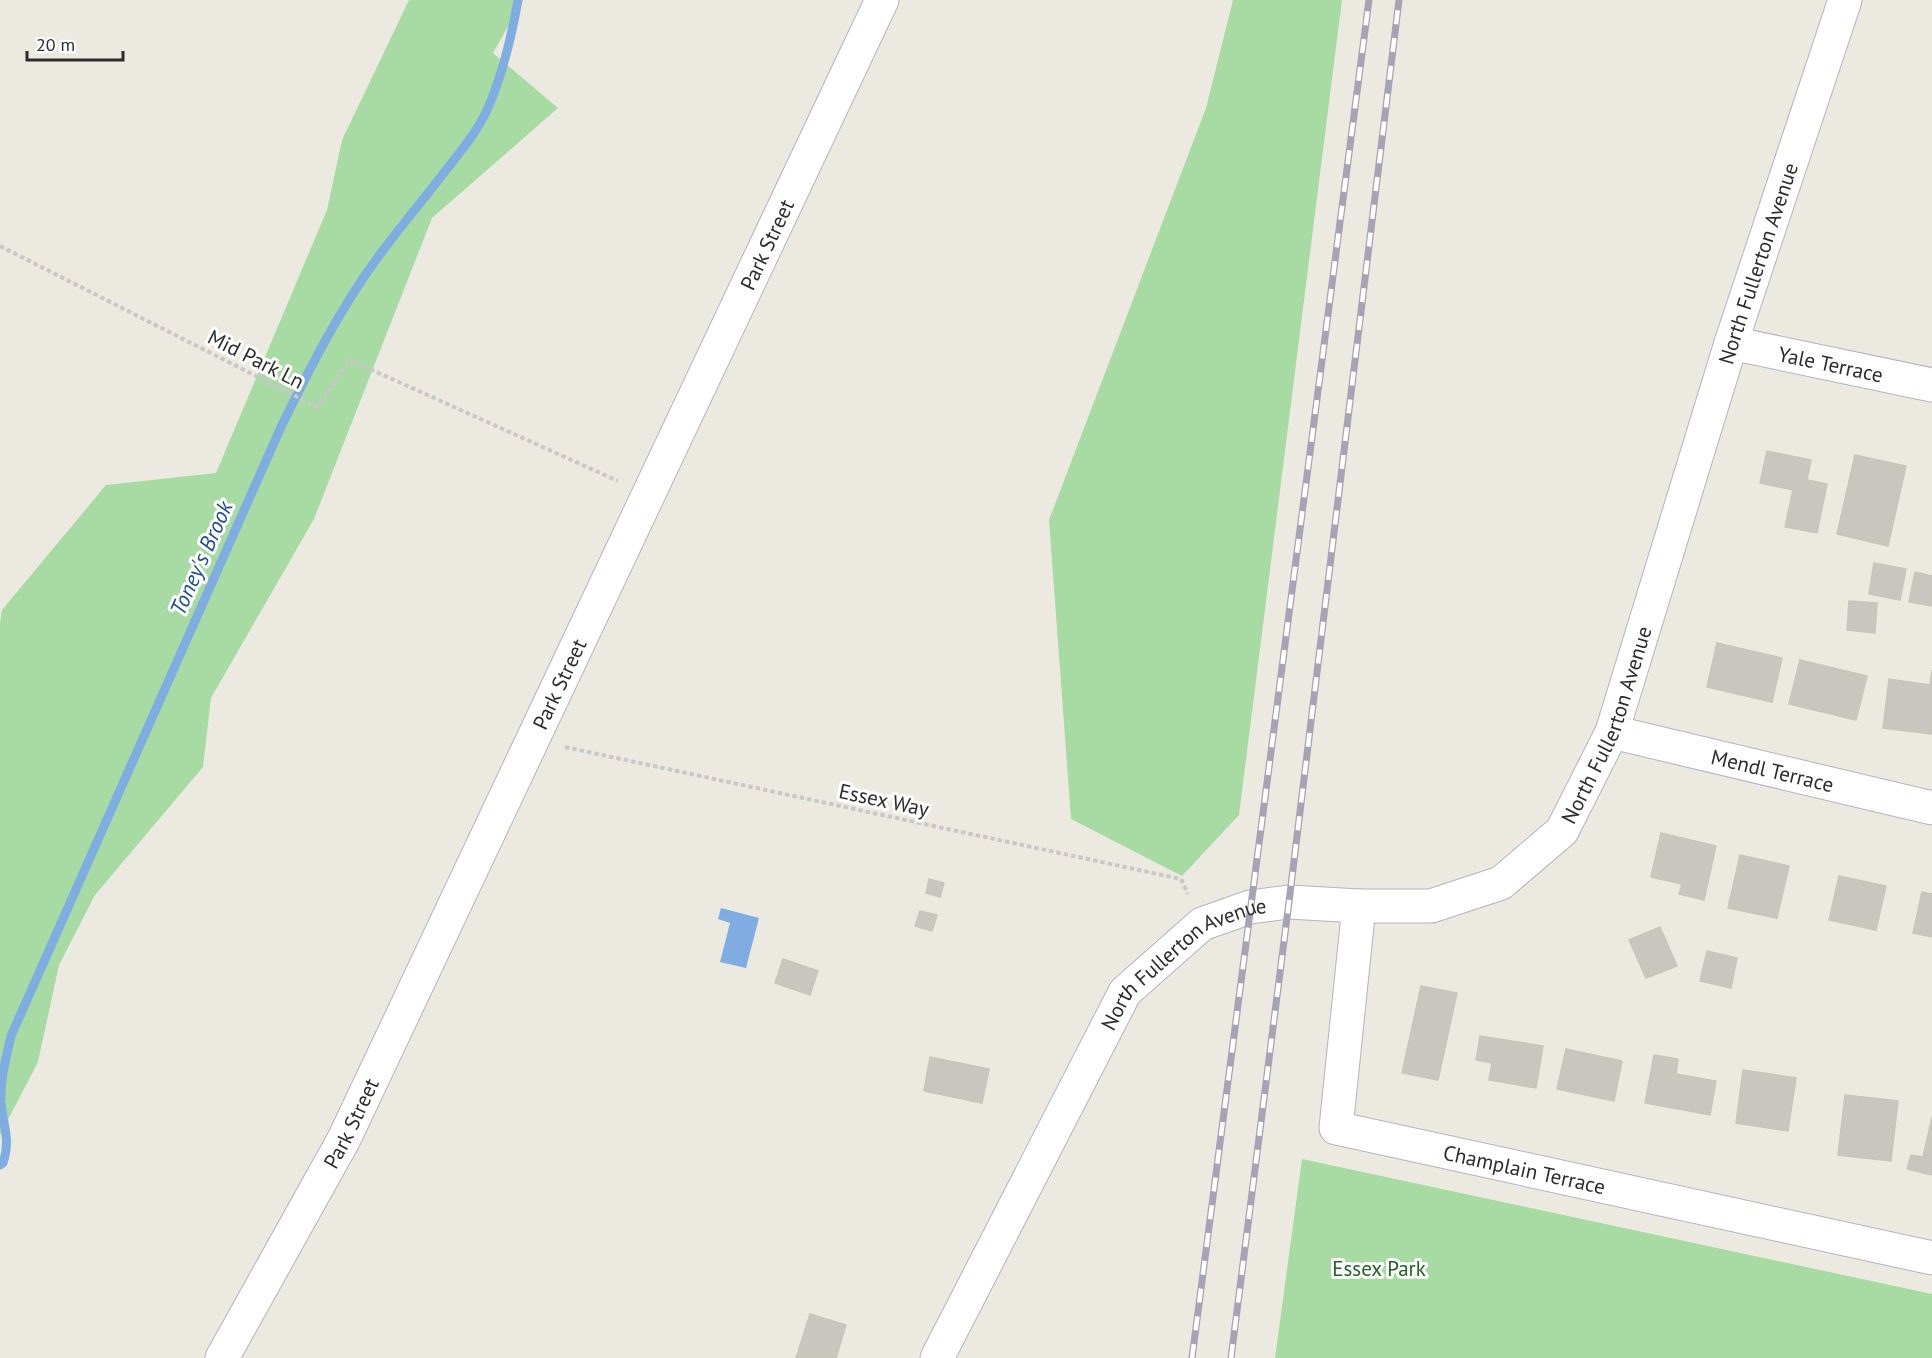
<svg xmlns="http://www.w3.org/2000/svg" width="1932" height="1358" viewBox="0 0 1932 1358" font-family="'PT Sans',sans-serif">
  <rect width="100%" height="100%" fill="#eceae0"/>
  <path fill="#a7dba3" d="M 409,0 L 523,0 L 493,53 L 558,108 L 432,218 L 314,519 L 211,698 L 203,767 L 95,895 L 59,965 L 38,1062 L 0,1135 L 0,623 L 2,610 L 106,485 L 216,473 L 327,210 L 342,140 Z
    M 1233,0 L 1342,0 L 1239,815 L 1182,876 L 1071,819 L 1049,520 L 1206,108 Z
    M 1302,1159 L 1932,1294 L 1932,1358 L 1275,1358 Z"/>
  <path fill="#80ade1" d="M 721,908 L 759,918 L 746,968 L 720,962 L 730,923 L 718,919 Z"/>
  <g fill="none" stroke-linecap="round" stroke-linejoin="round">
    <path stroke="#80ade1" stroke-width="9" d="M 0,1165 L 3,1163 C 11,1138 3,1127 1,1102 C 0,1080 6,1058 11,1036 L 281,427 C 310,368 339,310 378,257 C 400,227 424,199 446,170 C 461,151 477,132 487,110 C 501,79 512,34 518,0"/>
  </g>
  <path fill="#c8c6bf" stroke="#c7c6ba" stroke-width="1.5" d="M 1767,451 L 1811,460 L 1807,480 L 1827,484 L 1817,533 L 1785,527 L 1793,490 L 1760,483 Z
    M 1855,455 L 1906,466 L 1888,546 L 1837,534 Z
    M 1874,563 L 1906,569 L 1900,600 L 1869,594 Z
    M 1915,572 L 1932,576 L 1932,606 L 1909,602 Z
    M 1849,601 L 1877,603 L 1875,633 L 1847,630 Z
    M 1717,643 L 1782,658 L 1772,702 L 1707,687 Z
    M 1800,660 L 1867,676 L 1856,720 L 1789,704 Z
    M 1932,670 L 1932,734 L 1883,728 L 1889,679 L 1930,685 Z
    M 1661,833 L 1716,846 L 1704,900 L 1679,894 L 1682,884 L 1651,877 Z
    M 1740,855 L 1789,866 L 1777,918 L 1728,908 Z
    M 1839,876 L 1886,886 L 1876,930 L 1829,920 Z
    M 929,879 L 944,883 L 940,897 L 926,893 Z
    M 1922,892 L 1932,894 L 1932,937 L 1913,933 Z
    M 920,911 L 937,915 L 932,931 L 915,926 Z
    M 1660,927 L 1677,966 L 1646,978 L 1629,940 Z
    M 1707,951 L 1737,958 L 1731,988 L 1700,981 Z
    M 783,959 L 818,971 L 810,995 L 775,983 Z
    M 1421,986 L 1457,993 L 1438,1080 L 1402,1073 Z
    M 1480,1036 L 1543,1046 L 1536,1088 L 1489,1080 L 1492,1063 L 1476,1060 Z
    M 1566,1049 L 1622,1061 L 1614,1101 L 1557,1089 Z
    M 1654,1055 L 1678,1059 L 1676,1074 L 1716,1081 L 1710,1115 L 1645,1103 Z
    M 930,1057 L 989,1069 L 982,1103 L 924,1091 Z
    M 1743,1070 L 1796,1078 L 1788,1131 L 1736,1123 Z
    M 1845,1095 L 1898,1101 L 1891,1161 L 1838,1155 Z
    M 1932,1117 L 1932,1175 L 1907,1169 L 1911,1155 L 1923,1157 Z
    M 810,1314 L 846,1325 L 836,1358 L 796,1358 Z"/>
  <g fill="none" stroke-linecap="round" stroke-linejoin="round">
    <defs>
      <g id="minor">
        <path id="s1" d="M 1731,343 L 1932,385"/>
        <path id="s2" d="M 1612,732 L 1932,808"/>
        <path id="s3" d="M 1359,906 L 1336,1128 L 1932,1258"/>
        <path id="s4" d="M 222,1358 L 344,1139 L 882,0"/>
        <path id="s5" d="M 937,1358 L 1125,992 L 1202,924 L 1250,907 L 1289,902 L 1359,906 L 1431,906 L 1501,883 L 1562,831 L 1612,732 L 1731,343 L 1845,0"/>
      </g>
    </defs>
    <use href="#minor" stroke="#b4b3be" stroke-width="35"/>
    <path stroke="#c8c8c8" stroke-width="4" stroke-dasharray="4.5 3" stroke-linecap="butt" d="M 0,246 L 317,407 L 350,360 L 618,481
      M 565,747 L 1181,879 L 1188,894"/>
    <use href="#minor" stroke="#fff" stroke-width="33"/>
    <defs>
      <path id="rail" d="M 1192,1358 L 1369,0
        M 1231,1358 L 1289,902 L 1399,0"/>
    </defs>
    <use href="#rail" stroke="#a5a3b4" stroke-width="7"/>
    <use href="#rail" stroke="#fff" stroke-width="4.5" stroke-dasharray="14" stroke-linecap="butt"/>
  </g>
  <g text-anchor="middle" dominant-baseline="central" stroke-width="6" stroke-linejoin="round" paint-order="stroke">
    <g font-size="21" fill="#2c2c2c" stroke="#fff">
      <text stroke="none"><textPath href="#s4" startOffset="1240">Park Street</textPath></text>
      <text stroke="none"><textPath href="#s5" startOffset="1502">North Fullerton Avenue</textPath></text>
      <text transform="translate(256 359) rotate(27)">Mid Park Ln</text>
      <text stroke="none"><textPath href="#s1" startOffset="102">Yale Terrace</textPath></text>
      <text stroke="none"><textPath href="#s4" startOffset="754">Park Street</textPath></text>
      <text stroke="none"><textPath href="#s5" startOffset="1016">North Fullerton Avenue</textPath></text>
      <text stroke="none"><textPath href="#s2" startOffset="165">Mendl Terrace</textPath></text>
      <text transform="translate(884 800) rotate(12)">Essex Way</text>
      <text stroke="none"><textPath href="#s5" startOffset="476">North Fullerton Avenue</textPath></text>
      <text stroke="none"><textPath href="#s4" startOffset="268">Park Street</textPath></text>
      <text stroke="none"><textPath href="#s3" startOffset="416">Champlain Terrace</textPath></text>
    </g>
    <g font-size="21" fill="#246128" stroke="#fff">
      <text x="1379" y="1268">Essex Park</text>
    </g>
    <g font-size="22" font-style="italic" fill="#1e498e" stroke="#fff">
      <text transform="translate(201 558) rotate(-66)">Toney's Brook</text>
    </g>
  </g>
  <path d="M27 51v9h96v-9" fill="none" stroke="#2c2c2c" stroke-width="3"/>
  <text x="36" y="51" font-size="18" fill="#2c2c2c" stroke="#ffffff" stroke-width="4.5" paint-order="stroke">20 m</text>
</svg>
